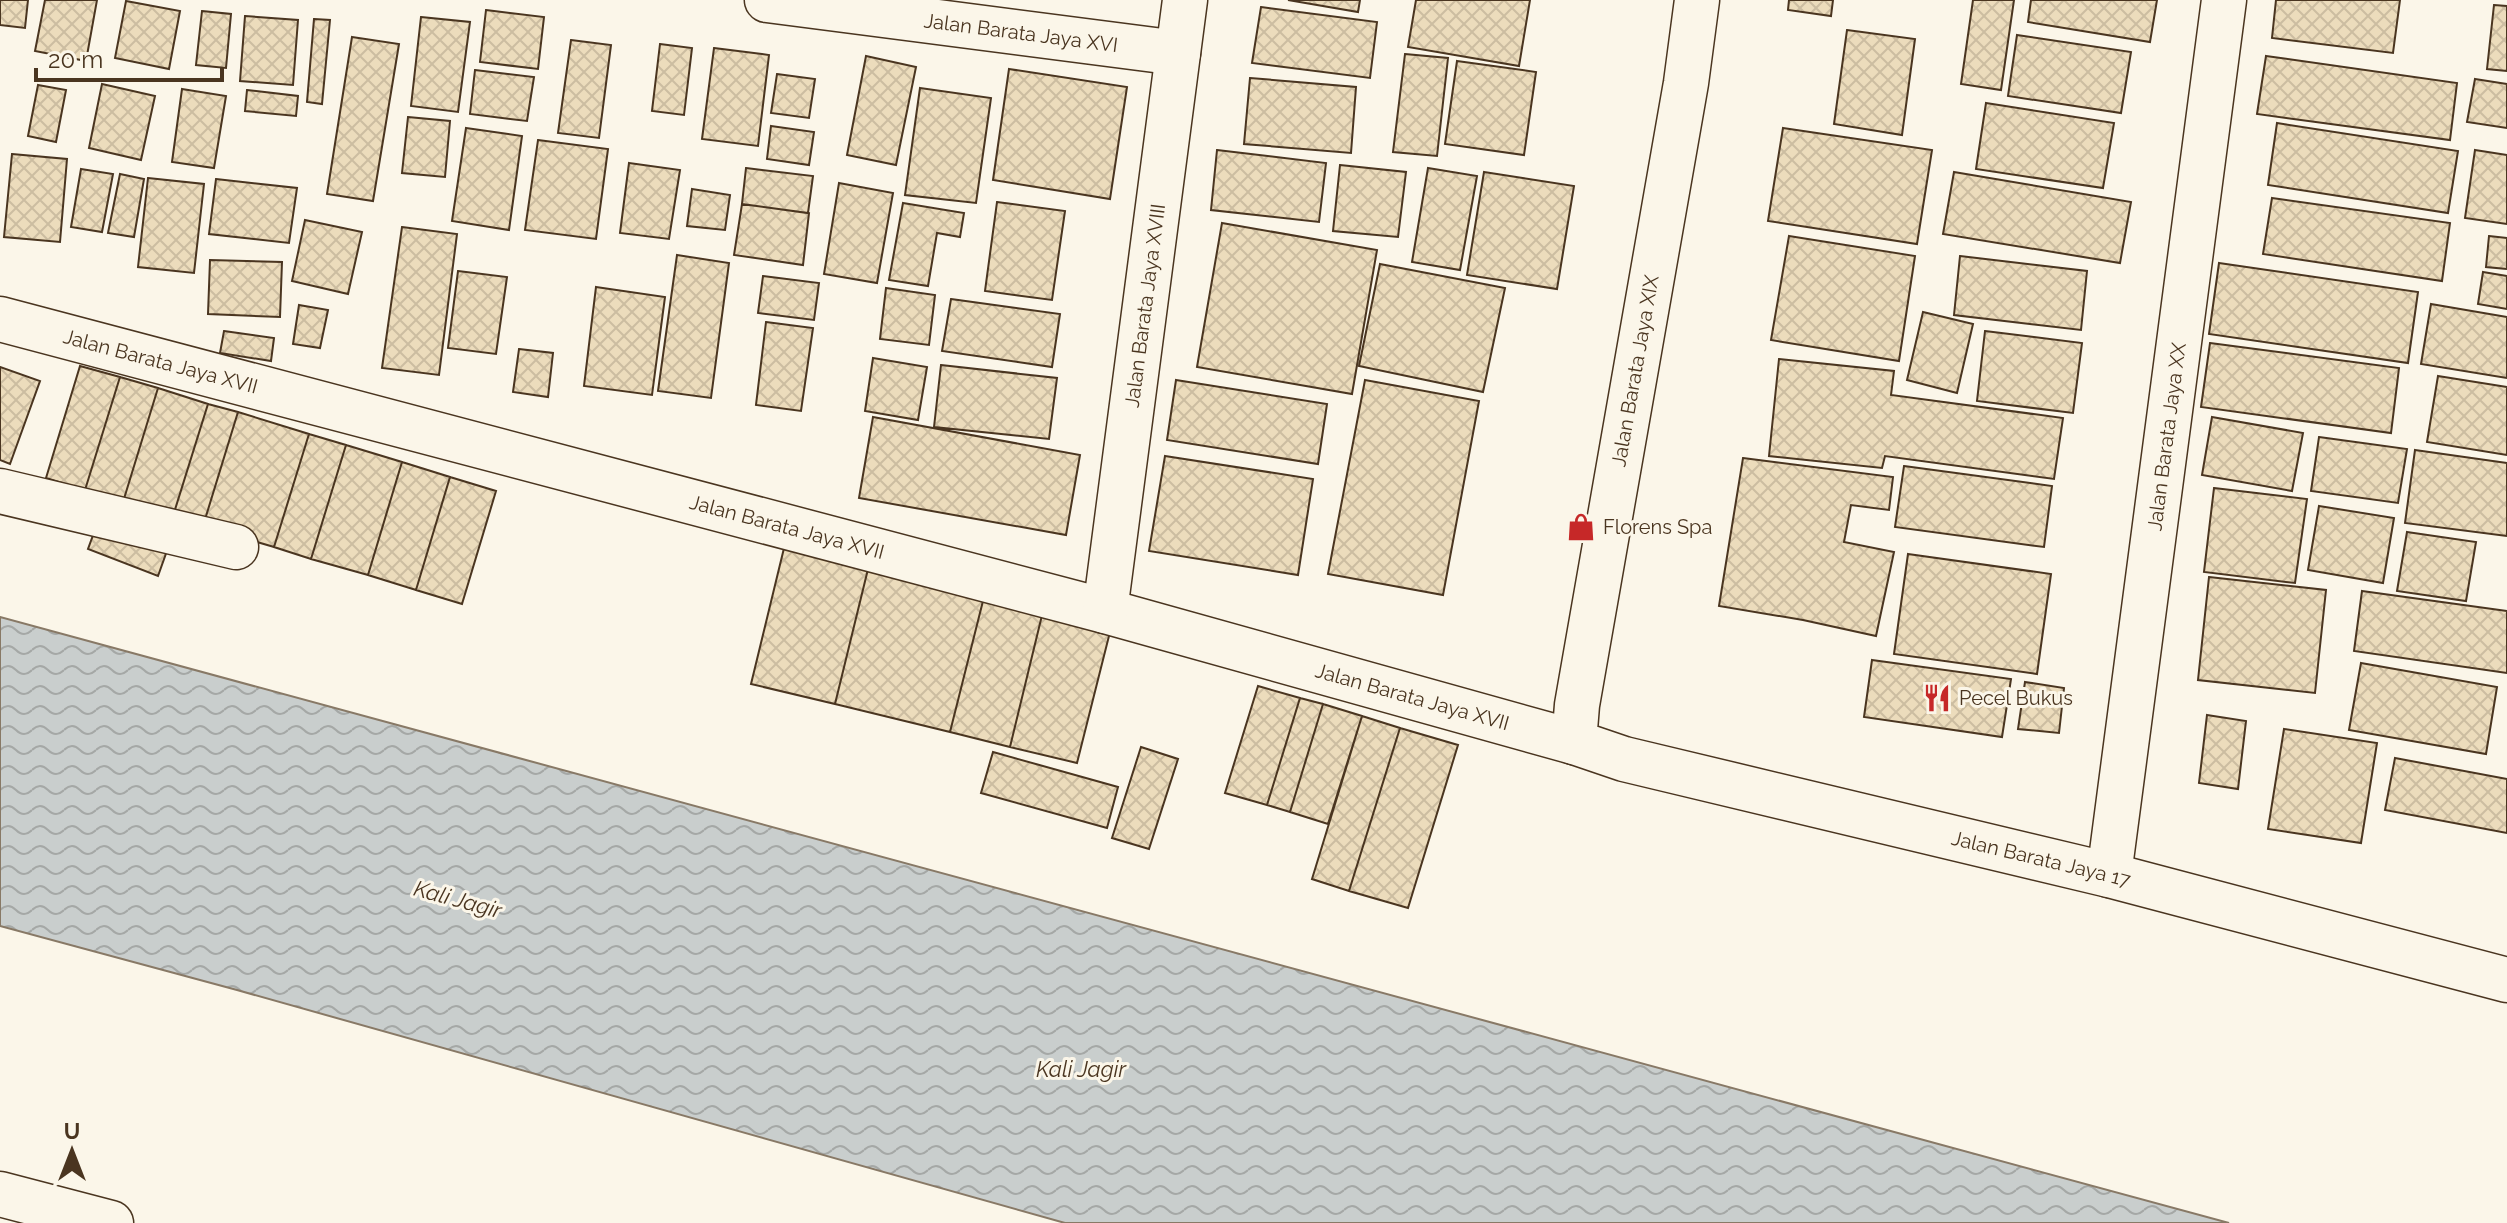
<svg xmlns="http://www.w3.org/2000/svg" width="2507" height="1223" viewBox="0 0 2507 1223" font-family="Raleway,sans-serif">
  <defs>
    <pattern id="water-waves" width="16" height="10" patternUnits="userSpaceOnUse" patternTransform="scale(2)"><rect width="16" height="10" fill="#c9cecd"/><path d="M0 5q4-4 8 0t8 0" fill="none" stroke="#a5a8a6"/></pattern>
    <pattern id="building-cross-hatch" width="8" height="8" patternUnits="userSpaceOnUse" patternTransform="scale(2)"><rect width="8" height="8" fill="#ecdcbc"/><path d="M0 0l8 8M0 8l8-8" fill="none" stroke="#ccbda1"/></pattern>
  </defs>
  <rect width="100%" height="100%" fill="#fbf6e9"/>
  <path fill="url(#water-waves)" stroke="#887966" stroke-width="2" d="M 0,617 L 2229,1223 L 1065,1223 L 237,990 L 0,926 Z"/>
  <path fill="url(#building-cross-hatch)" stroke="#4a3520" stroke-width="2" d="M 0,0 L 28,0 L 25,28 L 0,25 Z
    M 45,0 L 97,0 L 86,61 L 35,51 Z
    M 1288,0 L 1360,0 L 1358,12 Z
    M 1416,0 L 1530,0 L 1519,66 L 1408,47 Z
    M 1789,0 L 1833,0 L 1831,16 L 1788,10 Z
    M 1973,0 L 2014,0 L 2001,90 L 1961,84 Z
    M 2031,0 L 2157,0 L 2150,42 L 2028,22 Z
    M 2276,0 L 2400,0 L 2393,53 L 2272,38 Z
    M 126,1 L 180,11 L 169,69 L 115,58 Z
    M 2494,5 L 2507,6 L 2507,71 L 2487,69 Z
    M 1261,7 L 1377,22 L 1370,78 L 1252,63 Z
    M 486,10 L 544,17 L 538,69 L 480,62 Z
    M 202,11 L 231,14 L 226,68 L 196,65 Z
    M 245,16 L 298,20 L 293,85 L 240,81 Z
    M 421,17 L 470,22 L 458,112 L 411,106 Z
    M 314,19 L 330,20 L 322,104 L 307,102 Z
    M 1847,30 L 1915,39 L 1902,135 L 1834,124 Z
    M 2017,35 L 2131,52 L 2121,113 L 2008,96 Z
    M 352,37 L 399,44 L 373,201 L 327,194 Z
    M 571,40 L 611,45 L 599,138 L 558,133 Z
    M 660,44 L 692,48 L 684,115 L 652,111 Z
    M 714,48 L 769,55 L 758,146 L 702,139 Z
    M 1405,54 L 1448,58 L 1437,156 L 1393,152 Z
    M 866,56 L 916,67 L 896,165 L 847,155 Z
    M 2266,56 L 2457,83 L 2450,140 L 2257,114 Z
    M 1457,61 L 1536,72 L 1524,155 L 1445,144 Z
    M 1009,69 L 1127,87 L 1110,199 L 993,180 Z
    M 475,70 L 534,77 L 527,121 L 470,114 Z
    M 777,74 L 815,79 L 809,118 L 771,113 Z
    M 1250,78 L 1356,87 L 1351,153 L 1244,144 Z
    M 2475,79 L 2507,84 L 2507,128 L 2467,122 Z
    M 102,84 L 155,96 L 141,160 L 89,148 Z
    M 38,85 L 66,90 L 56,142 L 28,136 Z
    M 920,88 L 991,98 L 976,203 L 905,195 Z
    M 182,89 L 226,96 L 214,168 L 172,162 Z
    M 247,90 L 298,96 L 296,116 L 245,111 Z
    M 1986,103 L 2114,123 L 2103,188 L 1976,169 Z
    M 408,117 L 450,121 L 445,177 L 402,173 Z
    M 2277,123 L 2458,151 L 2448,213 L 2268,185 Z
    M 771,126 L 814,132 L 809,165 L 767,159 Z
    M 466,128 L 522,136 L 509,230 L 452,221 Z
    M 1783,128 L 1932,150 L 1917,244 L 1768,221 Z
    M 538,140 L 608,149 L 596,239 L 525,230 Z
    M 1217,150 L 1326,163 L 1319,222 L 1211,210 Z
    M 2475,150 L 2507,155 L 2507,224 L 2465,218 Z
    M 12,154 L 67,159 L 60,242 L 4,237 Z
    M 629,163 L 680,170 L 669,239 L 620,233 Z
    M 1340,165 L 1406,172 L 1398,237 L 1333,231 Z
    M 746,168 L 813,176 L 808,213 L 742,204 Z
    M 1428,168 L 1477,176 L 1460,270 L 1412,262 Z
    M 81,169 L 113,174 L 102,232 L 71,227 Z
    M 1484,172 L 1574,186 L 1557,289 L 1467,275 Z
    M 1954,172 L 2131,202 L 2120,263 L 1943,234 Z
    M 120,174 L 144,179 L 134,237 L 108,233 Z
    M 148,178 L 204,184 L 194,273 L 138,267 Z
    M 216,179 L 297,188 L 289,243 L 209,234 Z
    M 839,183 L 893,193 L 877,283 L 824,274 Z
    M 692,189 L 730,195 L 725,230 L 687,226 Z
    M 2272,198 L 2450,223 L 2442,281 L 2263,254 Z
    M 997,202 L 1065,211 L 1052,300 L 985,291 Z
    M 903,203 L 964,213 L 960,237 L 937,233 L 928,286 L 889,280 Z
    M 742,204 L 809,213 L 803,265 L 734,255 Z
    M 305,220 L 362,232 L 348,294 L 292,281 Z
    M 1222,223 L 1377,250 L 1352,394 L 1197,367 Z
    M 402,227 L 457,234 L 439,375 L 382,368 Z
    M 1789,236 L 1915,256 L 1899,361 L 1771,340 Z
    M 2489,236 L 2507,238 L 2507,269 L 2486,267 Z
    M 677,255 L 729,263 L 711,398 L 658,391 Z
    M 1960,256 L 2087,271 L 2081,330 L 1954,315 Z
    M 210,260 L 282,262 L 280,317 L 208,314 Z
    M 2219,263 L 2418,292 L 2408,363 L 2209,334 Z
    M 1380,264 L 1505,288 L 1483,392 L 1359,366 Z
    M 458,271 L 507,277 L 496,354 L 448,348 Z
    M 2483,272 L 2507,276 L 2507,309 L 2478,304 Z
    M 763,276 L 819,283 L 814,320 L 758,313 Z
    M 596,287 L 665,297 L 652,395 L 584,386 Z
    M 886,288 L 935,295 L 929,345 L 880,339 Z
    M 951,299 L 1060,314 L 1052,367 L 942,351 Z
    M 2431,304 L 2507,317 L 2507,378 L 2421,364 Z
    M 299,305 L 328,310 L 320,348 L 293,344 Z
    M 1923,312 L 1973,324 L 1957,393 L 1907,380 Z
    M 766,322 L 813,328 L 801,411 L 756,405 Z
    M 224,331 L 274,338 L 271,361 L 220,353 Z
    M 1985,331 L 2082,343 L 2073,413 L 1977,401 Z
    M 2210,343 L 2399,368 L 2391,433 L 2201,407 Z
    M 519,349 L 553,353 L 548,397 L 513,392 Z
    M 873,358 L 927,367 L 918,420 L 865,411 Z
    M 1779,359 L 1894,371 L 1891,395 L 2063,418 L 2054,479 L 1885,456 L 1882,468 L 1769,456 Z
    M 941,365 L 1057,378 L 1049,439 L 934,427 Z
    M 80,366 L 120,377 L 85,490 L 46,478 Z
    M 0,367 L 40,381 L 10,464 L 0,460 Z
    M 2438,376 L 2507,387 L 2507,455 L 2427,442 Z
    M 120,377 L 158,388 L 123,502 L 85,490 Z
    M 1176,380 L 1327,404 L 1318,464 L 1167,440 Z
    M 1365,380 L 1479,401 L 1443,595 L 1328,574 Z
    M 158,388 L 208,404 L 173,516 L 123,502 Z
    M 208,404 L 238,412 L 203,526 L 173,516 Z
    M 238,412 L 309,434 L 274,547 L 203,526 Z
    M 873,417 L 1080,455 L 1066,535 L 859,498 Z
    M 2212,417 L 2303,433 L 2292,491 L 2202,475 Z
    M 309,434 L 346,445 L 311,559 L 274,547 Z
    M 2319,437 L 2407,449 L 2398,503 L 2311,491 Z
    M 346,445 L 402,462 L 368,575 L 311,559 Z
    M 2415,450 L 2507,463 L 2507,536 L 2405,523 Z
    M 1165,456 L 1313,479 L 1298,575 L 1149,551 Z
    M 1743,458 L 1893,477 L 1889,510 L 1851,505 L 1844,542 L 1894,552 L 1876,636 L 1803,620 L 1719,606 Z
    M 402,462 L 450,477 L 416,590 L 368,575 Z
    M 1904,466 L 2052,486 L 2044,547 L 1895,527 Z
    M 450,477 L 496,491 L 462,604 L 416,590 Z
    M 2214,488 L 2307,499 L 2295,583 L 2204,572 Z
    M 2319,506 L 2394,518 L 2383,583 L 2308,570 Z
    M 99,519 L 169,545 L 158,576 L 88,549 Z
    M 2407,532 L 2476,542 L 2466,601 L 2397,591 Z
    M 785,544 L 869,565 L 835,704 L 751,684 Z
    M 1908,554 L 2051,574 L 2037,674 L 1894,654 Z
    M 869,565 L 985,593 L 950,732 L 835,704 Z
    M 2209,577 L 2326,590 L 2315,693 L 2198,680 Z
    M 2362,591 L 2507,611 L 2507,673 L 2354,651 Z
    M 985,593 L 1044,607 L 1010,747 L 950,732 Z
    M 1044,607 L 1112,624 L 1077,763 L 1010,747 Z
    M 1872,660 L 2011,679 L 2002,737 L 1864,717 Z
    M 2361,663 L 2497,687 L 2486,754 L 2349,730 Z
    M 2025,682 L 2064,688 L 2059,733 L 2018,729 Z
    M 1258,686 L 1300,698 L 1267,805 L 1225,793 Z
    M 1300,698 L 1323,704 L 1290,812 L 1267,805 Z
    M 1323,704 L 1362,716 L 1328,824 L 1290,812 Z
    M 2207,715 L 2246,721 L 2238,789 L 2199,783 Z
    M 1362,716 L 1400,728 L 1349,891 L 1312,879 Z
    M 1400,728 L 1458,745 L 1408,908 L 1349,891 Z
    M 2284,729 L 2377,743 L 2361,843 L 2268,829 Z
    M 1141,747 L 1178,759 L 1149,849 L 1112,838 Z
    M 993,752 L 1118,787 L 1107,828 L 981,793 Z
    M 2395,758 L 2507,779 L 2507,833 L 2385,810 Z"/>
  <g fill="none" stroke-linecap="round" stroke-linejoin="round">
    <defs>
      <g id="street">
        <path id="s1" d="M 767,0 L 1178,53"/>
        <path id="s2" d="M 0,319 L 1105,611 L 1574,742"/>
        <path d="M 0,491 L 236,547"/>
        <path id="s3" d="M 1105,611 L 1185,0"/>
        <path id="s4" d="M 2109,875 L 2224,0"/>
      </g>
      <g id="secondary">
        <path id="s5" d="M 1697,0 L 1686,83 L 1577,705 L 1574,742 L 1624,759 L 2109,875 L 2507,980"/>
      </g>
      <path id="primary" d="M 0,1194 L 111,1223"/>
    </defs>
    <use href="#street" stroke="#4a3520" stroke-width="47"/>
    <use href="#secondary" stroke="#4a3520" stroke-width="47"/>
    <use href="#primary" stroke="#4a3520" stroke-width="47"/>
    <use href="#street" stroke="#fbf6e9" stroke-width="44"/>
    <use href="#secondary" stroke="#fbf6e9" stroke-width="44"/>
    <use href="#primary" stroke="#fbf6e9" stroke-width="44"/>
  </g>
  <defs>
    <symbol id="shop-bare" viewBox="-9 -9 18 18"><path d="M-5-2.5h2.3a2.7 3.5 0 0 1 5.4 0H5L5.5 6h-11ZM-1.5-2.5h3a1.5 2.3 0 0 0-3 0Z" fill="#c62828" stroke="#fbf6e9" stroke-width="2.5" paint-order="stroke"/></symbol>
    <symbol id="restaurant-bare" viewBox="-9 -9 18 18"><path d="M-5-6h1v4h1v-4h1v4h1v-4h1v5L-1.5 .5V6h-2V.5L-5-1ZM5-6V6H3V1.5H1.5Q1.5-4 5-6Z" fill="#c62828" stroke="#fbf6e9" stroke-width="2.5" paint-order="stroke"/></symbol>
  </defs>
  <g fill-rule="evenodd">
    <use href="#shop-bare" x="1561" y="507" width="40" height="40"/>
    <use href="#restaurant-bare" x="1917" y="678" width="40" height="40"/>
  </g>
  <g text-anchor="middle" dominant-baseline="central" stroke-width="6" stroke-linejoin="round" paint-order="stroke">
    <g font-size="20" fill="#4a3520" stroke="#fbf6e9">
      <text stroke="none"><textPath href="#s1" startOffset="256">Jalan Barata Jaya XVI</textPath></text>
      <text stroke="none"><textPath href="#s3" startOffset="308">Jalan Barata Jaya XVIII</textPath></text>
      <text stroke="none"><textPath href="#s2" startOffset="166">Jalan Barata Jaya XVII</textPath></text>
      <text transform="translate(1635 371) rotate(-80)">Jalan Barata Jaya XIX</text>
      <text stroke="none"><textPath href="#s4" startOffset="442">Jalan Barata Jaya XX</textPath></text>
      <text stroke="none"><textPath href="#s2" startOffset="814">Jalan Barata Jaya XVII</textPath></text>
      <text stroke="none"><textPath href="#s2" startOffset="1462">Jalan Barata Jaya XVII</textPath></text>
      <text stroke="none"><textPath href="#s5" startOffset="1234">Jalan Barata Jaya 17</textPath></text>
    </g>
    <g font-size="20" fill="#4a3520" stroke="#fbf6e9" text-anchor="start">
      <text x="1603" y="527">Florens Spa</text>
      <text x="1959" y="698">Pecel Bukus</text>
    </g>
    <g font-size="22" font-style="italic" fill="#4a3520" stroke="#fbf6e9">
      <text transform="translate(458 899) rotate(15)">Kali Jagir</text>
      <text x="1081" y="1069">Kali Jagir</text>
    </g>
  </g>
  <g transform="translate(72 1151)" stroke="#fbf6e9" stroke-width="6" paint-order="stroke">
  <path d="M0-6L14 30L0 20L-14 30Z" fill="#4a3520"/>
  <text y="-12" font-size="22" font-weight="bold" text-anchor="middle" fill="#4a3520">U</text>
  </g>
  <path d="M36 68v12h186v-12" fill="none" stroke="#4a3520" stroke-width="4"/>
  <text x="48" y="68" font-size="24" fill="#4a3520" stroke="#fbf6e9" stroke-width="6" paint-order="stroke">20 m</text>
</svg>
